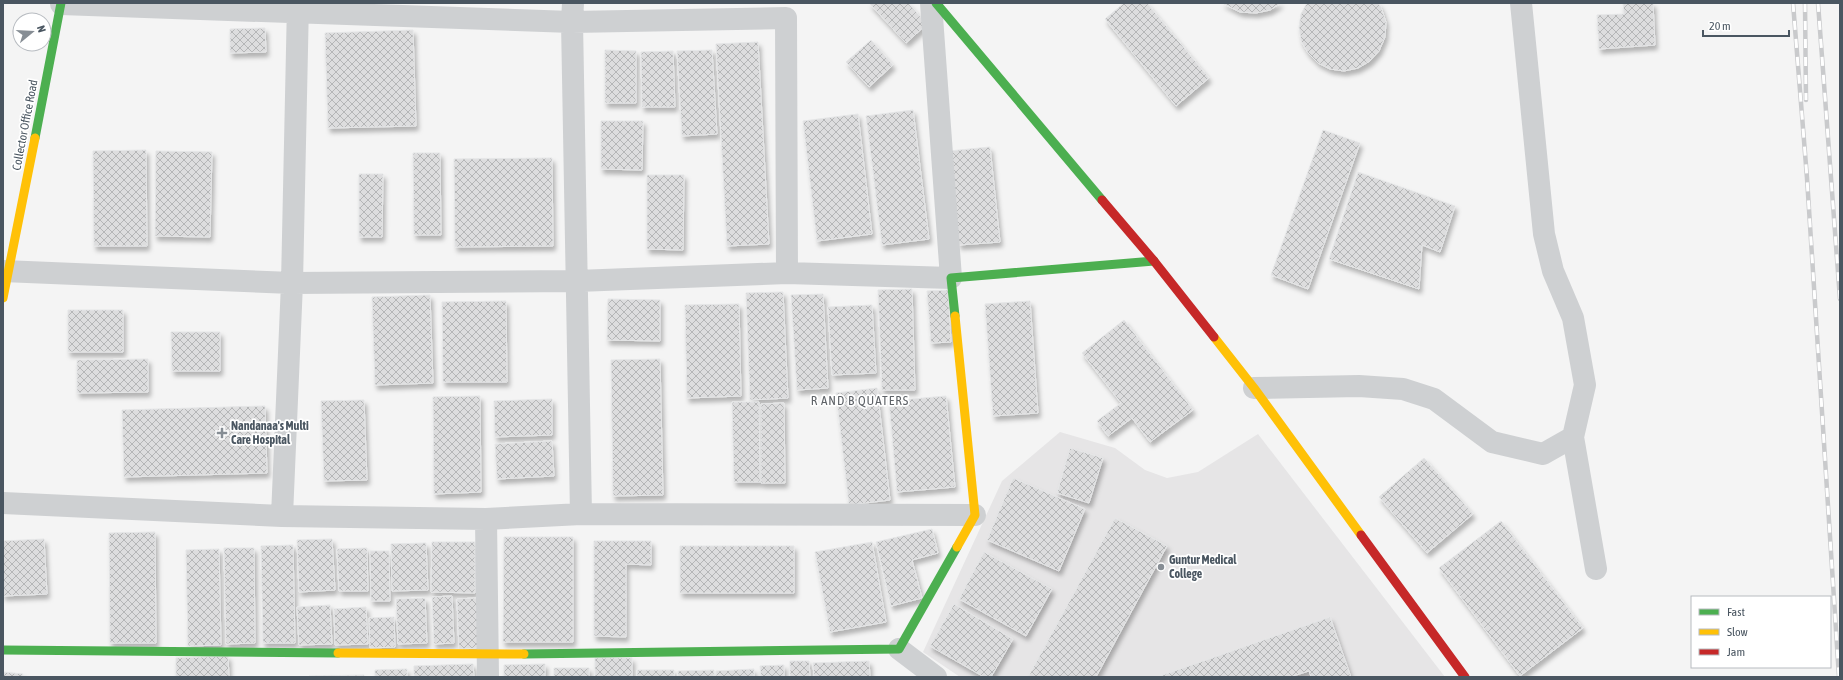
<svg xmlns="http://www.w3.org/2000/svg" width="1843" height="680" viewBox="0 0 1843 680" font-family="'Asap Condensed',sans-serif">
  <defs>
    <pattern id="building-cross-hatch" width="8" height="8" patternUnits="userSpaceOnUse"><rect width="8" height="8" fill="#ddddde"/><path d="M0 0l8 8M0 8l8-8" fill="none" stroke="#b5b6b7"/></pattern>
    <filter id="shadow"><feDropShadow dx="2.5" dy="4.5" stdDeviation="2" flood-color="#0004"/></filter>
  </defs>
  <rect width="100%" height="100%" fill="#f4f4f4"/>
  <path fill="#e6e5e6" d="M 1060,432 L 1115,448 L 1145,470 L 1167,478 L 1198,472 L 1258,434 L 1445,677 L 960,677 L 923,652 L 1002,481 Z"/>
  <path fill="url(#building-cross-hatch)" stroke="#e5e6e7" filter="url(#shadow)" d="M 869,3 L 908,3 L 927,24 L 906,43 Z
    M 1124,3 L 1147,3 L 1209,78 L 1176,106 L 1105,19 Z
    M 1222,3 L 1281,3 L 1270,10 L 1256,13 L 1240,12 Z
    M 1307,3 L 1378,3 L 1381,7 L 1386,22 L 1385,37 L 1379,51 L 1370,61 L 1358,68 L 1344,71 L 1330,69 L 1318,63 L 1308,53 L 1301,41 L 1299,27 L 1301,14 Z
    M 1623,3 L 1653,3 L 1655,45 L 1599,49 L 1597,15 L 1624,14 Z
    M 265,28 L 266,52 L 230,53 L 230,29 Z
    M 413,30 L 416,126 L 328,128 L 325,33 Z
    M 871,40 L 893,65 L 869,87 L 846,62 Z
    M 758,42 L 769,244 L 727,246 L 716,44 Z
    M 605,50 L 636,51 L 636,103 L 605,103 Z
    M 712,50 L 717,134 L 682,136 L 677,51 Z
    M 673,51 L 675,107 L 642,107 L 641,52 Z
    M 913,110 L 929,239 L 882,245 L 866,116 Z
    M 858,114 L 872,234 L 817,241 L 803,121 Z
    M 601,121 L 643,121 L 642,170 L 601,169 Z
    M 1323,130 L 1360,143 L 1308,289 L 1271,275 Z
    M 990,147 L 1000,242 L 959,245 L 949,151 Z
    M 146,150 L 147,246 L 94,246 L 93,151 Z
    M 156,151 L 212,152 L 210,237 L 155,236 Z
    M 413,153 L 440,153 L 441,235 L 414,235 Z
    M 552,158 L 553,246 L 455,247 L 454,159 Z
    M 1358,172 L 1455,206 L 1440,252 L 1422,245 L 1419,289 L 1329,259 Z
    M 359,174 L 383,174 L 382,237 L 359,237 Z
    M 647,175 L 684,175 L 683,250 L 647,249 Z
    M 912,289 L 915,390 L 882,390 L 878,290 Z
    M 948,290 L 951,342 L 931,343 L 927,291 Z
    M 783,292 L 788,398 L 750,400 L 746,293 Z
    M 823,294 L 828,388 L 797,390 L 791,295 Z
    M 430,295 L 433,383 L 375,385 L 372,297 Z
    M 608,299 L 660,300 L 660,341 L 607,340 Z
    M 506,301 L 507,382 L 443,382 L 442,302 Z
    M 1030,301 L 1038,413 L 993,416 L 985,304 Z
    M 739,304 L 741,396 L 687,398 L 685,305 Z
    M 872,305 L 876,373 L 832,375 L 828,307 Z
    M 68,310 L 123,310 L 123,352 L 68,352 Z
    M 1124,320 L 1193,410 L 1150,442 L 1132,418 L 1108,436 L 1097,421 L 1121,403 L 1082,353 Z
    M 171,332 L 220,332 L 220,371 L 172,371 Z
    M 148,359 L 148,392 L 77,393 L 77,360 Z
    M 660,359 L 663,495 L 613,496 L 611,360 Z
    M 877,388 L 890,500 L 849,505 L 836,393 Z
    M 480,396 L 481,492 L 434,494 L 433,397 Z
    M 946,396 L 955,487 L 897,492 L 889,401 Z
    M 552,399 L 552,435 L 495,437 L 494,401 Z
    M 364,400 L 367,480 L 324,481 L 321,401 Z
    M 732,402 L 759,402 L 760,482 L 734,482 Z
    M 784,403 L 785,483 L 761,483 L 761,404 Z
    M 265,406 L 267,473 L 124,477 L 122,410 Z
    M 552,441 L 554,476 L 497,479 L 495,444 Z
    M 1070,448 L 1103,458 L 1089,503 L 1057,493 Z
    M 1424,458 L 1473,514 L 1427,553 L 1379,497 Z
    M 1013,478 L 1085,509 L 1059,571 L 987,540 Z
    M 1115,518 L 1167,546 L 1096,677 L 1028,677 Z
    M 1501,521 L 1583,628 L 1520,676 L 1439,568 Z
    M 932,529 L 938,553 L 912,560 L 922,598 L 891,606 L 876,542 Z
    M 155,532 L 156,643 L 110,643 L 109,533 Z
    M 504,537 L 573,537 L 573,642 L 503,642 Z
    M 44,539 L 47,594 L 3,596 L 3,541 Z
    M 332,539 L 335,590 L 299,592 L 297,540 Z
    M 594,541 L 651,541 L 651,565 L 626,564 L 626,637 L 594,636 Z
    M 432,542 L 475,542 L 475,593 L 431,592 Z
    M 872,542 L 886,622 L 830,632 L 815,552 Z
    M 426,543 L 428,590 L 392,591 L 391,544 Z
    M 293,545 L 295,643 L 263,643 L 261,546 Z
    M 680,546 L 794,546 L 794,593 L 680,593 Z
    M 224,548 L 254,548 L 255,643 L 226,644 Z
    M 367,548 L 368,591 L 339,591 L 337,549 Z
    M 219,549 L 221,645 L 188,646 L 186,550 Z
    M 370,551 L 389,551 L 390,601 L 371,601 Z
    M 984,552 L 1052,589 L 1026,636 L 959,599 Z
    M 452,596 L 454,643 L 434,644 L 432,597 Z
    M 425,598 L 427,643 L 398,644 L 396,599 Z
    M 477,598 L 480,648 L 459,649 L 457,599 Z
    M 954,604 L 1013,639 L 991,677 L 984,677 L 930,646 Z
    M 330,605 L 332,644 L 299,645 L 297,607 Z
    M 366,607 L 368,644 L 335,645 L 334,609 Z
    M 394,617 L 395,647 L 370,648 L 369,618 Z
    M 1330,617 L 1351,677 L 1311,677 L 1309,671 L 1290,677 L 1157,677 Z
    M 228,656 L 229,677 L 176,677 L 176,658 Z
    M 595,658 L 632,658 L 632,677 L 595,677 Z
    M 790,661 L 809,661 L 810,677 L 790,677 Z
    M 869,661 L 870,677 L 814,677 L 813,663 Z
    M 473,664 L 474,677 L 414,677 L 414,666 Z
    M 545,664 L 545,677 L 504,677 L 504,665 Z
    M 784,665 L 784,677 L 761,677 L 760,666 Z
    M 554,668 L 589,668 L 589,677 L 554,677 Z
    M 407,669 L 407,677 L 375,677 L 375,670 Z
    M 754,669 L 754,677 L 716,677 L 716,671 Z
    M 637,670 L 674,670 L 674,677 L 637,677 Z
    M 714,670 L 714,677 L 678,677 L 678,671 Z
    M 3,672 L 23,674 L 22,677 L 3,677 Z
    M 364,675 L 364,677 L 309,677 L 309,676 Z"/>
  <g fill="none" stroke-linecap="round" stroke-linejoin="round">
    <path stroke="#ced0d2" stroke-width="22" d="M 61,4 L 572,22 L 573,3
      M 3,271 L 292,283 L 577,281 L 787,273 L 951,278 L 931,3
      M 1254,388 L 1359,386 L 1403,389 L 1434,399 L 1492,442 L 1543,454 L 1573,437 L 1585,385 L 1573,318 L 1553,271 L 1544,234 L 1521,3
      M 1573,437 L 1596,569
      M 3,503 L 282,516 L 486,519 L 581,514 L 975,515
      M 581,514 L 572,22 L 786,18 L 787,273
      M 282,516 L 292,283 L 298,3
      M 486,519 L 488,677
      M 899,649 L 936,677"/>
    <path stroke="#4caf50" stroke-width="9" d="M 936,3 L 1102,200
      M 35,138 L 61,3
      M 955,316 L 951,278 L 1154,261
      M 3,650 L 338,653
      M 524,654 L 899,649 L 957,547"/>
    <path stroke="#ffc107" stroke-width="9" d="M 3,298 L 35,138
      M 955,316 L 975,515 L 957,547
      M 1214,337 L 1254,388 L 1361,535
      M 338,653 L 524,654"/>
    <path stroke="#c62828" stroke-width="9" d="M 1102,200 L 1154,261 L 1214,337
      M 1361,535 L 1465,677"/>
    <defs>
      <path id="rail" d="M 1793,3 L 1807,178 L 1839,677
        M 1805,3 L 1806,100
        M 1818,3 L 1840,299"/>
    </defs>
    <use href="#rail" stroke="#c9cacc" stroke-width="4.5"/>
    <use href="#rail" stroke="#fff" stroke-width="3" stroke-dasharray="9" stroke-linecap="butt"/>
  </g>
  <g fill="#868d94" stroke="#fff" stroke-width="1.5">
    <path d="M220 427h4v4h4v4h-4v4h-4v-4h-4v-4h4z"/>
    <circle cx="1161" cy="567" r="4"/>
  </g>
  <g text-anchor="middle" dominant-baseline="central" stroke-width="3.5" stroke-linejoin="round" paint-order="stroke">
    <g font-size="12" fill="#4a5661" stroke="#fff">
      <text transform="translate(25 125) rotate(-79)">Collector Office Road</text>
    </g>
    <g font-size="12" font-weight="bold" fill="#4a5661" stroke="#fff" text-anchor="start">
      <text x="231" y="426">Nandanaa's Multi<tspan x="231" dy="14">Care Hospital</tspan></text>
      <text x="1169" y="560">Guntur Medical<tspan x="1169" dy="14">College</tspan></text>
    </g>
    <g font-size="13" letter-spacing="1" fill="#5f6368" stroke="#fff">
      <text x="860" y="400">R AND B QUATERS</text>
    </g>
  </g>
  <rect width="1843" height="680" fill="none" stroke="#4a5661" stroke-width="8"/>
  <rect x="1691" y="596" width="140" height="72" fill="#ffffff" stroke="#b7bbc0"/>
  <rect x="1699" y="609" width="20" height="6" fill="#4caf50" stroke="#b7bbc0"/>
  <text x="1727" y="616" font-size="12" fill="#4a5661">Fast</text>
  <rect x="1699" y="629" width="20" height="6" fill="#ffc107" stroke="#b7bbc0"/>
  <text x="1727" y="636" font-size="12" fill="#4a5661">Slow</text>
  <rect x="1699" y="649" width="20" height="6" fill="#c62828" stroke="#b7bbc0"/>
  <text x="1727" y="656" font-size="12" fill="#4a5661">Jam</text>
  <g transform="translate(32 32) rotate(72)"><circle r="19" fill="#ffffff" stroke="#b7bbc0"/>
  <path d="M0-3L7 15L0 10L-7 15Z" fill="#868d94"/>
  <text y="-6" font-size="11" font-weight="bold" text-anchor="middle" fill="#4a5661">N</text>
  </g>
  <path d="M1703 30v6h86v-6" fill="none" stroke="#4a5661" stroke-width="2"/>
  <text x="1709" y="30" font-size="12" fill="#4a5661" stroke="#ffffff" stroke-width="3" paint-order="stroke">20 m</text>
</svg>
